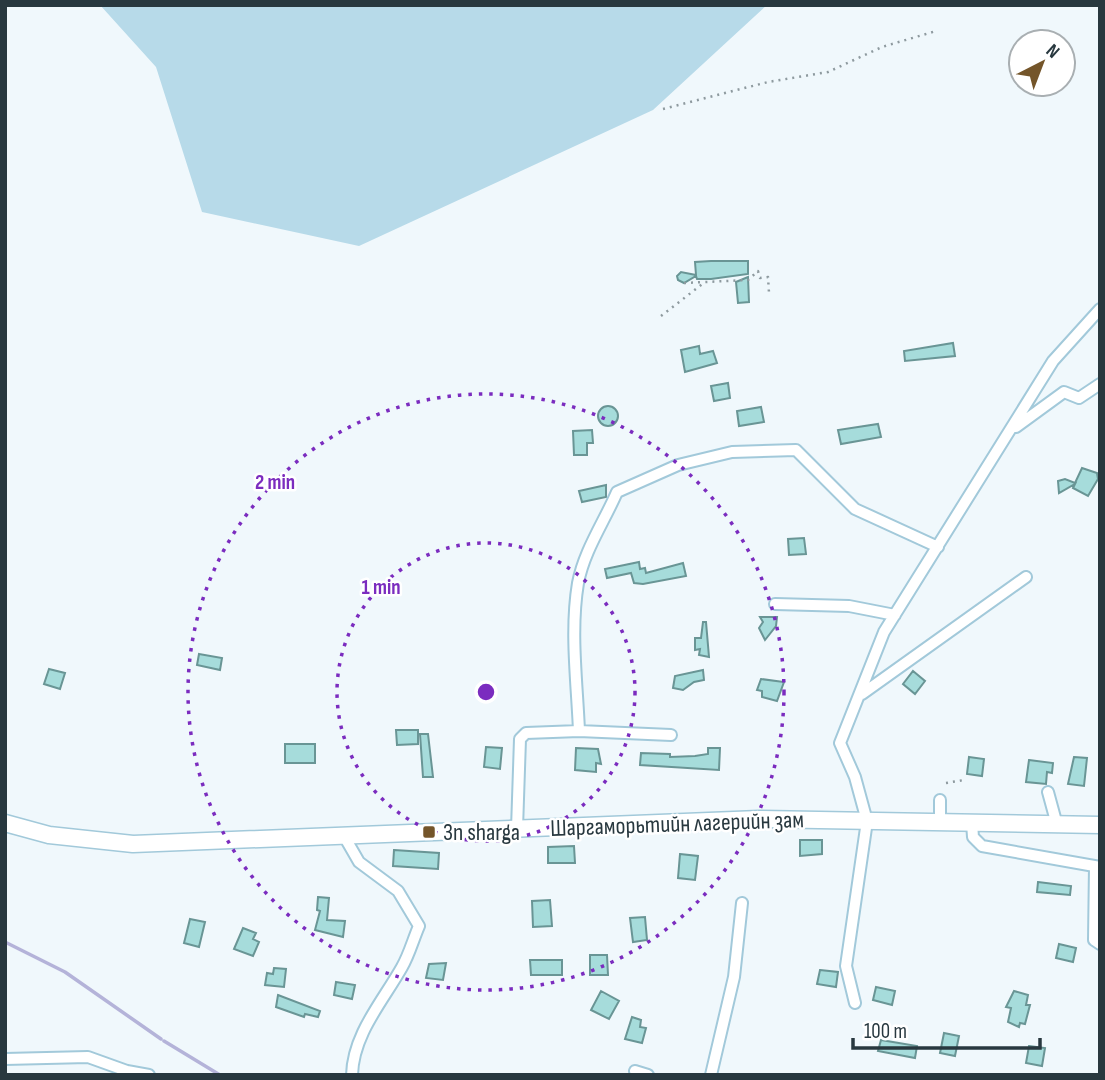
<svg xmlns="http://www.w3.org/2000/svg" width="1105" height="1080" viewBox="0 0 1105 1080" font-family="'Sofia Sans Condensed',sans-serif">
  <rect width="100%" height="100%" fill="#f0f8fc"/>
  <path fill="#b7dae9" d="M 100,5 L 767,5 L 653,110 L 359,246 L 202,212 L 156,67 Z"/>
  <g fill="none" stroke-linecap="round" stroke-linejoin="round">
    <path stroke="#b4b3d9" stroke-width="3.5" d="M 5,942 L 65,972 L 161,1039
      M 164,1041 L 220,1075"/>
  </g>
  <path fill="#a6dcdb" stroke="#699595" stroke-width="2" d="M 711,261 L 748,261 L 748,274 L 711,279 L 697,279 L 696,276 L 684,283 L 678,280 L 677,276 L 681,272 L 696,275 L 695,262 Z
    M 748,277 L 749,302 L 738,303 L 736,282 Z
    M 953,343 L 955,356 L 905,361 L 904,351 Z
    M 699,346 L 700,354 L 713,351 L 717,363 L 685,372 L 681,350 Z
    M 728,383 L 730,398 L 714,401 L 711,386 Z
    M598 416a10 10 0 1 1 20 0a10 10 0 1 1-20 0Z
    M 761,407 L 764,422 L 739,426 L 737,411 Z
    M 878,424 L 881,437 L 841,444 L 838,430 Z
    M 592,430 L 593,443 L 587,443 L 587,455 L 574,455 L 573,431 Z
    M 1082,468 L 1097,473 L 1098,479 L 1088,496 L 1073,488 L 1075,484 L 1059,493 L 1058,481 L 1065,479 L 1075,483 Z
    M 606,485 L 606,497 L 582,502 L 579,491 Z
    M 804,538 L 806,554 L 789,555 L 788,539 Z
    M 639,562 L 640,569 L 645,568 L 646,573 L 683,563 L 686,576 L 643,584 L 634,583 L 631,573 L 607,578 L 605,569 Z
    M 760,617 L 777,617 L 776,626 L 765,640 L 759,628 L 763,622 Z
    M 703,622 L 706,622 L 709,657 L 699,655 L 700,649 L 695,650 L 695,638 L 701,638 Z
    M 199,654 L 222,658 L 220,670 L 197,665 Z
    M 49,669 L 65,673 L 60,689 L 44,684 Z
    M 703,670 L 704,680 L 694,682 L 683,690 L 673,688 L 675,676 Z
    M 913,671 L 925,681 L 915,694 L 903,684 Z
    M 761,679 L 784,682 L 777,701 L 762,697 L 762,691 L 757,690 Z
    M 396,730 L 418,730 L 418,744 L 397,745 Z
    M 420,734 L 428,734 L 433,777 L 423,777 Z
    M 285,744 L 315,744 L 315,763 L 285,763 Z
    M 486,747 L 502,748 L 500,769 L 484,767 Z
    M 576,748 L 598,749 L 601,764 L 596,763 L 596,772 L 575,770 Z
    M 708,748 L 720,748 L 719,770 L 640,765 L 641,753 L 670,754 L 670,757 L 695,756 L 708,754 Z
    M 969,757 L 984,759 L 982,776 L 967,774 Z
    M 1074,757 L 1087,758 L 1084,786 L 1068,784 Z
    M 1029,760 L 1053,763 L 1052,773 L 1047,772 L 1046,784 L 1026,782 Z
    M 800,840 L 822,840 L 822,854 L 800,856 Z
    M 574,846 L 575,863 L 548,863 L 548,847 Z
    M 394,850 L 439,853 L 438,869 L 393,866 Z
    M 680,854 L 698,856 L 695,880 L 678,878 Z
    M 1038,882 L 1071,886 L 1070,895 L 1037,892 Z
    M 318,897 L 329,898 L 327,920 L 345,921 L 343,937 L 315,930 L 320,911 L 317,910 Z
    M 550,900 L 552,926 L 533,927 L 532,901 Z
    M 645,917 L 647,940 L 633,942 L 630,918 Z
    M 190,919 L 205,922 L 199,947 L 184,943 Z
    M 243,928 L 256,933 L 253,939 L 259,942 L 253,956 L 234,949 Z
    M 1059,944 L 1076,948 L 1073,962 L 1056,958 Z
    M 590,955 L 607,955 L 608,975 L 590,975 Z
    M 530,960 L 562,960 L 562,975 L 531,975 Z
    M 446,963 L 443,980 L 426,978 L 429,964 Z
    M 274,968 L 286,969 L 284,987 L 265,985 L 267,973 L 273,974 Z
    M 820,970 L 838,972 L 836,987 L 817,984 Z
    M 336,982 L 355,985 L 352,999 L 334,995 Z
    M 876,987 L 895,991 L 892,1005 L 873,1000 Z
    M 601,991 L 619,1001 L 609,1019 L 591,1010 Z
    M 1014,991 L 1028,995 L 1026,1005 L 1030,1005 L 1025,1024 L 1020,1023 L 1019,1027 L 1008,1022 L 1011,1008 L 1006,1007 Z
    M 278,995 L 320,1011 L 318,1017 L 305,1014 L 304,1017 L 276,1007 Z
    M 632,1017 L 641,1020 L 640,1027 L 646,1028 L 642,1043 L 625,1039 Z
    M 944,1033 L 959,1036 L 955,1056 L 940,1053 Z
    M 881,1040 L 917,1046 L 915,1058 L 878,1051 Z
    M 1029,1046 L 1045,1048 L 1042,1066 L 1026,1063 Z"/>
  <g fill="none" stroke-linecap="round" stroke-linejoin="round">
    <defs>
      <path id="street" d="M 1016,427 L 1064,392 L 1079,398 L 1100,384
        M 775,604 L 849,606 L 895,615
        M 862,694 L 1026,577
        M 579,731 C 577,682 570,631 578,583 C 584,551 604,522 617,492 L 678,465 L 732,452 L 796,450 L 855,509 L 938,547
        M 1048,792 L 1057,825
        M 940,822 L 940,800
        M 972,823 L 973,837 L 982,846 L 1100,867
        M 517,829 L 520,739 L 526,733 L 579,731 L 671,735
        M 344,836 L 359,862 L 398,891 L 419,926 C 413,940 409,955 402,967 C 383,1001 353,1034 352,1075
        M 1095,866 L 1094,940 L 1100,944
        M 855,1003 L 846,966 L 867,821 L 855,777 L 840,743 L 884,632 L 1053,361 L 1100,309
        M 5,1059 L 88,1057 L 127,1071 L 149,1075
        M 635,1071 L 648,1075
        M 711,1075 L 734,977 L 742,903"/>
      <path id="secondary" d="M 5,823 L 49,835 L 133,844 L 759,819 L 1100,825"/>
    </defs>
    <use href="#street" stroke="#a2c9da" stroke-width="14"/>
    <use href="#secondary" stroke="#a2c9da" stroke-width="19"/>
    <path stroke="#8e9a9f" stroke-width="2.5" stroke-dasharray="2 5" stroke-linecap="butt" d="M 663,109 L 768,82 L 828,72 L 882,47 L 936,31
      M 684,283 L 705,282
      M 661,316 L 705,282 L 748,280 L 758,271 L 760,278 L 768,277 L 769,293
      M 946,783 L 964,780"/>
    <use href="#street" stroke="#fff" stroke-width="10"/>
    <use href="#secondary" stroke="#fff" stroke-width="16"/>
  </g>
  <g fill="none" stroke="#7b2cbf" stroke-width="3.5" stroke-dasharray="3.5 7">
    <circle cx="486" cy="692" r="149"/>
    <circle cx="486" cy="692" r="298"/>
  </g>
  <rect fill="#74552a" stroke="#fff" stroke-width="2.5" x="422" y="825" width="14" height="14" rx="3.5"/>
  <g text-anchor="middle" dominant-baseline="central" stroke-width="5" stroke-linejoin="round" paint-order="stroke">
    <g font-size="24" fill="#28383f" stroke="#fff">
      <text transform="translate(677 824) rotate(-2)">Шаргаморьтийн лагерийн зам</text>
    </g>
    <g font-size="24" fill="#28383f" stroke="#fff" text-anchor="start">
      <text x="443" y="832">3n sharga</text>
    </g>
  </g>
  <circle cx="486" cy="692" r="10" fill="#7b2cbf" stroke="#fff" stroke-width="3.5"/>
  <g font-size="21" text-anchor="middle" font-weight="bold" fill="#7b2cbf" stroke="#fff" stroke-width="5" stroke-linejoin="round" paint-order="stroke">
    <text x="275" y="489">2 min</text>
    <text x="381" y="594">1 min</text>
  </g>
  <rect width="1105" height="1080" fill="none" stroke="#28383f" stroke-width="14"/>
  <g transform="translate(1042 63) rotate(42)"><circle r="33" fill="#ffffff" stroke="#a9afb2" stroke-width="2"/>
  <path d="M0-5L12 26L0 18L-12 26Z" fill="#74552a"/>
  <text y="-10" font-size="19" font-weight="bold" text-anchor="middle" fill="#28383f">N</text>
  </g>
  <path d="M853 1038v10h187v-10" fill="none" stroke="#28383f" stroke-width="3.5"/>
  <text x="864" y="1038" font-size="21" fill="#28383f" stroke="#ffffff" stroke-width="5" paint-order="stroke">100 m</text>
</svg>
